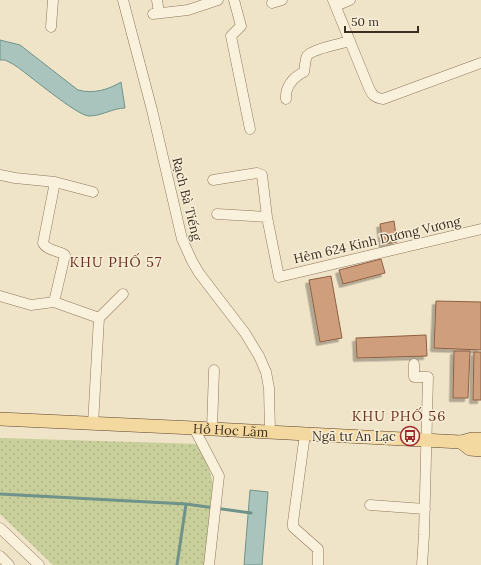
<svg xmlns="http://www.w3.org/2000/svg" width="481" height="565" viewBox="0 0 481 565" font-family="Lora,serif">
  <defs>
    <pattern id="grass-dots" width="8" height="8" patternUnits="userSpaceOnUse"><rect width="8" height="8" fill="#c9cf9b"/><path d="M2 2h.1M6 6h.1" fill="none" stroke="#aeb285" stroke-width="1.8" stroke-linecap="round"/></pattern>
    <filter id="shadow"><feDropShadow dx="-3.5" dy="3.5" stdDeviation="0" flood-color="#0004"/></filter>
  </defs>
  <rect width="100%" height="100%" fill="#f0e4c8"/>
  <path fill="url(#grass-dots)" d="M 0,438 L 202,444 L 213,483 L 220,484 L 211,565 L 53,565 L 0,514 Z"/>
  <path fill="#a9c4bc" stroke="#6f938a" d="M 0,40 L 20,45 L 78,90 C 93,94 108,90 121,82 L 125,108 C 113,108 102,116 89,116 C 77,116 27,73 13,64 L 5,60 L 0,60 Z
    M 250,490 L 268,492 L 262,565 L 244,565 Z"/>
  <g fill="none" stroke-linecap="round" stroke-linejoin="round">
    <path stroke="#6f938a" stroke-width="3" d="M 0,494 L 186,504 L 251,513
      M 177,565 L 186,504"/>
  </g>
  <path fill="#cf9f7d" stroke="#8d5f41" filter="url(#shadow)" d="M 394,221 L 397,242 L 383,244 L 380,224 Z
    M 381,259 L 385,273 L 343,284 L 339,270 Z
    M 331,276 L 342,338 L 320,342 L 309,280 Z
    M 436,301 L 481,302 L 481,350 L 434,348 Z
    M 426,335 L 427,356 L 357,358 L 356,338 Z
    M 454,351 L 470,351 L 468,398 L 453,398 Z
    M 474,352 L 481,352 L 481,400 L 473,400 Z"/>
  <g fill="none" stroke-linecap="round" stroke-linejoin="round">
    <defs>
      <path id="minor" d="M 123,0 L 152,110 L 182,239 L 192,261 L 199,273 L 245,333 L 259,356 L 266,372 L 269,388 L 270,432
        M 157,0 L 159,13
        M 234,0 L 241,26 L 231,36 L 250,129
        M 333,0 L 369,88 C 372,95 375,98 383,99 L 481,63
        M 272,3 L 282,0
        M 336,6 L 350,0
        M 153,14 L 188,10 L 218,0
        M 51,27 L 53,0
        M 286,99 C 285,87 293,77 304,72 C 305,67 305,60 307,56 C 312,49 340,44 350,41
        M 0,175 L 15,178 L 55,182 L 93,192
        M 213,180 L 257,173 L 262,175 L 267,217 L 279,277 L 481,229
        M 217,214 L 267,217
        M 0,296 L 31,305 L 54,302 L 99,318
        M 54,302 L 65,255 C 58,250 47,251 43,243 L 55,182
        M 414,364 L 414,377 L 428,377 L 424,535 L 422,565
        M 93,424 L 99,318 L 123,294
        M 194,428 L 219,476 L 209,565
        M 212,429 L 214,370
        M 305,434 L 293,522 L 293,527 L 318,549 L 318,565
        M 370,505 L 425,509
        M 0,528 L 39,565
        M 0,556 L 9,565"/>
      <g id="major">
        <path id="s1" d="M 0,419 L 194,428 L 461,442 L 472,439 L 481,439"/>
        <path d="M 461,442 L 470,449 L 481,450"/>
      </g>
    </defs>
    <use href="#minor" stroke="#8d765c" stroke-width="11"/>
    <use href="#major" stroke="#5b4430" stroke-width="14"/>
    <use href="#minor" stroke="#faf1dc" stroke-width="10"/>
    <use href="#major" stroke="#f3d9a0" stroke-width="13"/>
  </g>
  <defs>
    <symbol id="bus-ring" viewBox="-11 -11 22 22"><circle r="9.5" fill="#f7eed8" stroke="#9e2a2b" stroke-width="1.5"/><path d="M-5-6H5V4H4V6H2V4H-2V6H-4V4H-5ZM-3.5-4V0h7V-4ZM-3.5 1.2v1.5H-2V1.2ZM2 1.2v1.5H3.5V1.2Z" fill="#9e2a2b"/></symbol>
  </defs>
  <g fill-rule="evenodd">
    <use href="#bus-ring" x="399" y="425" width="22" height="22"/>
  </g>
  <g text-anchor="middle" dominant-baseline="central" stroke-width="3" stroke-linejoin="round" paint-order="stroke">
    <g font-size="13" fill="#3d2e20" stroke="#f7eed8">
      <text transform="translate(187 199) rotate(76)">Rạch Bà Tiếng</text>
      <text transform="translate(377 240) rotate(-13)">Hẻm 624 Kinh Dương Vương</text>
      <text stroke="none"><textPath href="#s1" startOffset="231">Hồ Học Lãm</textPath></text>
    </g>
    <g font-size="13" fill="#3d2e20" stroke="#f7eed8" text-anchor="end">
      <text x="396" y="436">Ngã tư An Lạc</text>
    </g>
    <g font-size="14" letter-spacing="1" fill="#6b2e1e" stroke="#f7eed8">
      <text x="116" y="262">KHU PHỐ 57</text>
      <text x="399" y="416">KHU PHỐ 56</text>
    </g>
  </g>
  <path d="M345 26v6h73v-6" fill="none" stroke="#3d2e20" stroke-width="2"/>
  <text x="351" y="26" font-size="12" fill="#3d2e20" stroke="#f7eed8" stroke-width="3" paint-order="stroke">50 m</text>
</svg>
